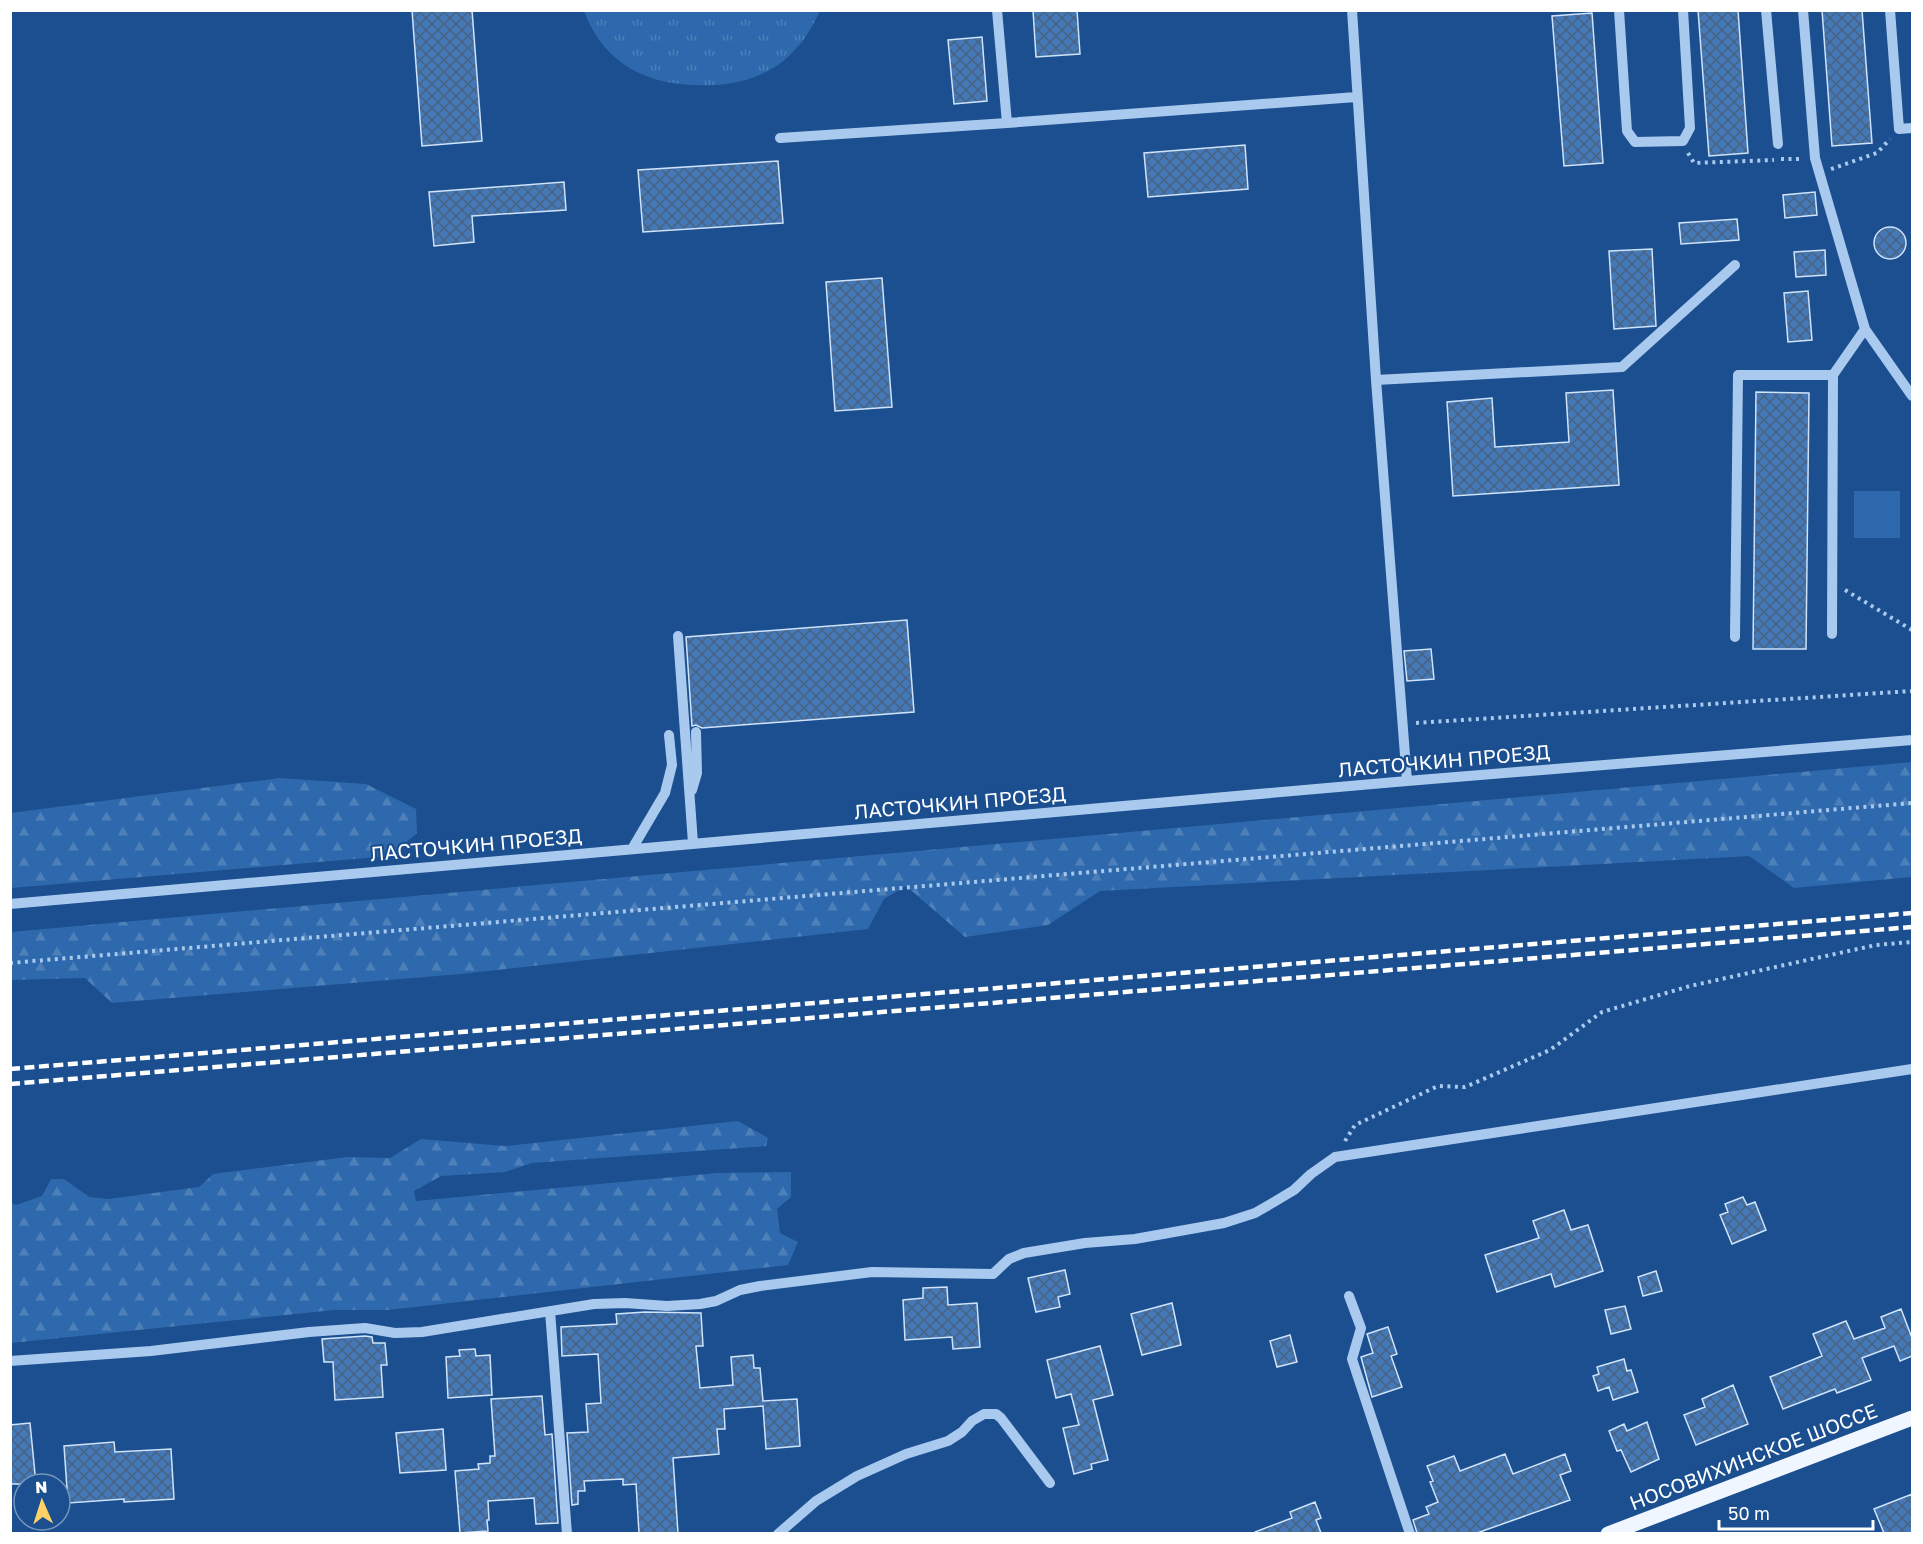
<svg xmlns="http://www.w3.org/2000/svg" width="1923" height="1544" viewBox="0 0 1923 1544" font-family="'Golos Text',sans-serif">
  <defs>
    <pattern id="grass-tufts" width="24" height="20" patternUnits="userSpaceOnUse" patternTransform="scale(1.5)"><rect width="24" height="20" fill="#2e69ad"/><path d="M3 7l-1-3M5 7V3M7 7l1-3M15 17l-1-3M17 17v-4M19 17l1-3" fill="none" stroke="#4d80b9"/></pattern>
    <pattern id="forest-firs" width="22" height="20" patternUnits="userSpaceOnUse" patternTransform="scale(1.5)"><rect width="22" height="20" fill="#2e69ad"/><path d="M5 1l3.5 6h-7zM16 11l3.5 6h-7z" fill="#4d80b9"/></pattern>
    <pattern id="building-cross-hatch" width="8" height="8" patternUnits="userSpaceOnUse" patternTransform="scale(1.5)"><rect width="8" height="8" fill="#4478b7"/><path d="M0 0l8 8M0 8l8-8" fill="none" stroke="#486282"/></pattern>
  </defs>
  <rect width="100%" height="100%" fill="#1b4f8f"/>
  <path fill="url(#grass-tufts)" d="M 584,11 L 584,10 L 820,11 C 811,30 800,48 782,62 C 762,77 738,84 713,85 C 654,88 606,69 584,11 Z"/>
  <path fill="url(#forest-firs)" d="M 1912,762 L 1912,877 L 1794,888 L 1749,856 L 1100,891 L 1048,925 L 965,937 L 906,886 L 884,899 L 868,929 L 461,974 L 112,1003 L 85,978 L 11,980 L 11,932 Z
    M 280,778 L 366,784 L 416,809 L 417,833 L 390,856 L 11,888 L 11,813 Z
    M 738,1121 L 768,1138 L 766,1146 L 532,1163 L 505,1172 L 441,1176 L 414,1191 L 416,1201 L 717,1173 L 791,1172 L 791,1197 L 777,1209 L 780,1233 L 798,1242 L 788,1265 L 388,1310 L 334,1310 L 11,1343 L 11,1203 L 16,1205 L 42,1196 L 51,1179 L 64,1179 L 89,1197 L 108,1199 L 199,1187 L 213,1174 L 348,1157 L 390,1158 L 421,1139 L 505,1146 Z"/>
  <path fill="#2e69ad" d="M 1854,491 L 1900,491 L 1900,538 L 1854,538 Z"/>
  <path fill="url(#building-cross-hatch)" stroke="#cfe3fa" stroke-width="1.5" d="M 412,10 L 472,10 L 482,141 L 422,146 Z
    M 1033,10 L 1077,10 L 1080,54 L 1036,57 Z
    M 1698,10 L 1738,10 L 1748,153 L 1709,156 Z
    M 1822,10 L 1862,10 L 1872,143 L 1832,146 Z
    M 1592,13 L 1603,163 L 1564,166 L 1552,16 Z
    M 982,37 L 987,101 L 954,104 L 948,40 Z
    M 1245,145 L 1248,189 L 1148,197 L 1144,153 Z
    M 778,161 L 783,223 L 643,232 L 638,170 Z
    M 564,182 L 566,210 L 472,216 L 474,242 L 434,246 L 429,192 Z
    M 1815,192 L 1817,215 L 1785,218 L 1783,195 Z
    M 1737,219 L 1739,240 L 1681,244 L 1679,223 Z
    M1874 243a16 16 0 1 1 32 0a16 16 0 1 1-32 0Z
    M 1652,249 L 1656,326 L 1614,329 L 1609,251 Z
    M 1825,250 L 1826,275 L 1796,277 L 1794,252 Z
    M 882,278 L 892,407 L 835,411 L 826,282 Z
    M 1808,291 L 1812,340 L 1788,342 L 1784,293 Z
    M 1613,390 L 1619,485 L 1453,496 L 1447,402 L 1492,398 L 1495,447 L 1569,442 L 1566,393 Z
    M 1756,392 L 1809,393 L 1806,649 L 1753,649 Z
    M 907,620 L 914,712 L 702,728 L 696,725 L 692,726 L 686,637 Z
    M 1431,649 L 1434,679 L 1407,681 L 1404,651 Z
    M 1743,1197 L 1747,1205 L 1755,1202 L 1766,1230 L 1732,1244 L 1720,1215 L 1728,1212 L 1725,1204 Z
    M 1564,1210 L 1571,1230 L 1588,1225 L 1603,1271 L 1555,1287 L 1551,1274 L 1497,1292 L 1485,1255 L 1539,1238 L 1533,1221 Z
    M 1065,1270 L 1070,1294 L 1058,1297 L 1060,1307 L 1036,1312 L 1028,1278 Z
    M 1656,1271 L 1662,1291 L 1643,1296 L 1638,1277 Z
    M 947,1287 L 948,1305 L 977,1303 L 980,1347 L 953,1349 L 952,1337 L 905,1340 L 903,1300 L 923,1298 L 923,1288 Z
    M 1172,1303 L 1181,1345 L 1142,1355 L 1131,1314 Z
    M 1625,1306 L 1631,1329 L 1611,1334 L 1605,1310 Z
    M 1901,1309 L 1912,1338 L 1912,1356 L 1900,1361 L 1894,1346 L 1862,1358 L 1871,1380 L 1837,1393 L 1835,1389 L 1783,1409 L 1770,1377 L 1822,1356 L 1813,1334 L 1846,1321 L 1854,1339 L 1885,1328 L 1881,1317 Z
    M 645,1312 L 701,1313 L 703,1346 L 696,1346 L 700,1388 L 733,1385 L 731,1357 L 753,1355 L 754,1368 L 760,1368 L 763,1401 L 797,1399 L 800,1446 L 766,1449 L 763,1406 L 724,1409 L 725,1429 L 717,1429 L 719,1454 L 673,1458 L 678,1533 L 639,1533 L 636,1484 L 623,1485 L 623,1479 L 584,1481 L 585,1491 L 578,1491 L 578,1504 L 572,1505 L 567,1433 L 588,1432 L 586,1404 L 601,1403 L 598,1354 L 562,1356 L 561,1327 L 617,1324 L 616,1314 Z
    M 1388,1327 L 1397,1354 L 1391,1356 L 1402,1387 L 1372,1397 L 1361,1357 L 1373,1353 L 1367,1334 Z
    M 1290,1335 L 1297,1362 L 1277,1367 L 1270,1341 Z
    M 365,1336 L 372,1337 L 373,1343 L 385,1343 L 387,1365 L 381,1365 L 383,1397 L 335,1400 L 333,1362 L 324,1362 L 322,1339 Z
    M 1100,1346 L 1113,1395 L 1093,1400 L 1108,1460 L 1091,1464 L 1092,1469 L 1074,1474 L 1063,1428 L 1079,1425 L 1071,1394 L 1056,1398 L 1047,1360 Z
    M 475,1349 L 476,1356 L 490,1355 L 492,1395 L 448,1398 L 446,1357 L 460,1356 L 459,1350 Z
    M 1624,1359 L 1627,1371 L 1631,1370 L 1638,1392 L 1613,1400 L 1609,1387 L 1598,1391 L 1593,1376 L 1599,1374 L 1597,1367 Z
    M 1733,1385 L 1748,1424 L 1696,1445 L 1684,1415 L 1705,1407 L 1702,1399 Z
    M 542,1396 L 545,1435 L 552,1434 L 558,1523 L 536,1524 L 534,1498 L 488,1501 L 489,1520 L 487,1520 L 488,1531 L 460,1533 L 455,1471 L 479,1469 L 478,1464 L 490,1463 L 490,1456 L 495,1456 L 491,1399 Z
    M 1647,1422 L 1659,1459 L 1631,1472 L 1621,1450 L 1617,1451 L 1609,1431 L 1624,1424 L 1627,1431 Z
    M 30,1423 L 36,1484 L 10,1484 L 10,1425 Z
    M 443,1429 L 446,1470 L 400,1473 L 396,1433 Z
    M 114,1442 L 115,1452 L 171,1449 L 174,1499 L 124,1502 L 124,1499 L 68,1503 L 64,1446 Z
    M 1505,1454 L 1513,1474 L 1565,1454 L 1571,1471 L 1560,1475 L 1570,1500 L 1477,1533 L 1417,1533 L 1413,1520 L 1429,1514 L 1426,1507 L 1438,1502 L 1430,1482 L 1433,1481 L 1427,1466 L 1454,1456 L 1460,1471 Z
    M 1912,1494 L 1912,1533 L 1884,1533 L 1874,1509 Z
    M 1315,1502 L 1321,1518 L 1316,1520 L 1321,1533 L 1255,1533 L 1255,1532 L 1292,1518 L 1290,1512 Z"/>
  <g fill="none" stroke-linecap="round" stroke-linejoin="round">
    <path stroke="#a9c9ee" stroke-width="4" stroke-dasharray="3 4.5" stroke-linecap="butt" d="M 1688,153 L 1694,163 L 1774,160
      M 1781,159 L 1801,159
      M 1831,169 L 1877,153 L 1890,139
      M 1845,590 L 1912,630
      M 1416,723 L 1912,691
      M 10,963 L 1912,803
      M 1345,1141 L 1355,1125 L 1438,1086 L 1465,1087 L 1550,1050 L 1602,1012 L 1690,986 L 1780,966 L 1876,945 L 1912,942"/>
    <path stroke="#a9c9ee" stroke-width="10" d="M 997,10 L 1007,123
      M 1352,10 L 1376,380 L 1622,367 L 1735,265
      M 1619,10 L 1627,131 L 1635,142 L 1683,141 L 1690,128 L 1683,10
      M 1766,10 L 1778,144
      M 1803,10 L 1815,158 L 1865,329 L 1912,396
      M 1890,10 L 1899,129 L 1912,128
      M 780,138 L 1007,123 L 1356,97
      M 1376,380 L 1407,781
      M 1832,634 L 1833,375 L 1865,329
      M 678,636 L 693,843
      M 1735,637 L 1738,375 L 1833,375
      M 692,790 L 697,773 L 696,732
      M 632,849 L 665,793 L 672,765 L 669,735
      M 10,904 L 1407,781 L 1912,740
      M 1349,1296 L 1361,1328 L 1352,1359 L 1410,1534
      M 550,1311 L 567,1534
      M 10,1361 L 151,1351 L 309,1332 L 365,1328 L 395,1333 L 422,1332 L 594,1304 L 625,1303 L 667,1306 L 700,1304 L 716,1301 L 740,1290 L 760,1286 L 872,1272 L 993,1274 L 1009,1259 L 1024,1253 L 1085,1243 L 1135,1239 L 1224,1223 L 1255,1213 L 1274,1202 L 1294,1190 L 1311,1174 L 1335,1157 L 1912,1069
      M 778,1534 L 816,1501 L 857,1476 L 906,1454 L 948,1441 L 962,1432 L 972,1421 L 984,1414 L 996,1414 L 1001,1418 L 1050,1483"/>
    <path stroke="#f0f6ff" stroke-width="15" d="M 1608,1534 L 1912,1418"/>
    <path stroke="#fff" stroke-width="4.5" stroke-dasharray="10 4.5" stroke-linecap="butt" d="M 10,1069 L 1912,913
      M 10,1084 L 1912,927"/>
  </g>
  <g text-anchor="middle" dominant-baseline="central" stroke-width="4.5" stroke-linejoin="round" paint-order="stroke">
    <g font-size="20" fill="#fff" stroke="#1b4f8f">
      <text transform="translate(1444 760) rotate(-5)">ЛАСТОЧКИН ПРОЕЗД</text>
      <text transform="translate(960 802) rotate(-5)">ЛАСТОЧКИН ПРОЕЗД</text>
      <text transform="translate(476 844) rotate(-5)">ЛАСТОЧКИН ПРОЕЗД</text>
      <text transform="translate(1753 1456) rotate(-21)">НОСОВИХИНСКОЕ ШОССЕ</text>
    </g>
  </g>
  <rect width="1923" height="1544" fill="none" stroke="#ffffff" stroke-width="24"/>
  <g transform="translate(42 1502) rotate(357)"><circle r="28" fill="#1b4f8f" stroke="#7695bc" stroke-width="1.5"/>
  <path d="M0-4.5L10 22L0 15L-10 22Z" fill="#ffd166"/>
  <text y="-9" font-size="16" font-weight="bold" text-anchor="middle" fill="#ffffff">N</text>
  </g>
  <path d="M1719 1520v9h154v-9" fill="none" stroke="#ffffff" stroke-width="3"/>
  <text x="1728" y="1520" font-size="18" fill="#ffffff" stroke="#1b4f8f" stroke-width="4.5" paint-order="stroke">50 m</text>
</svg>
